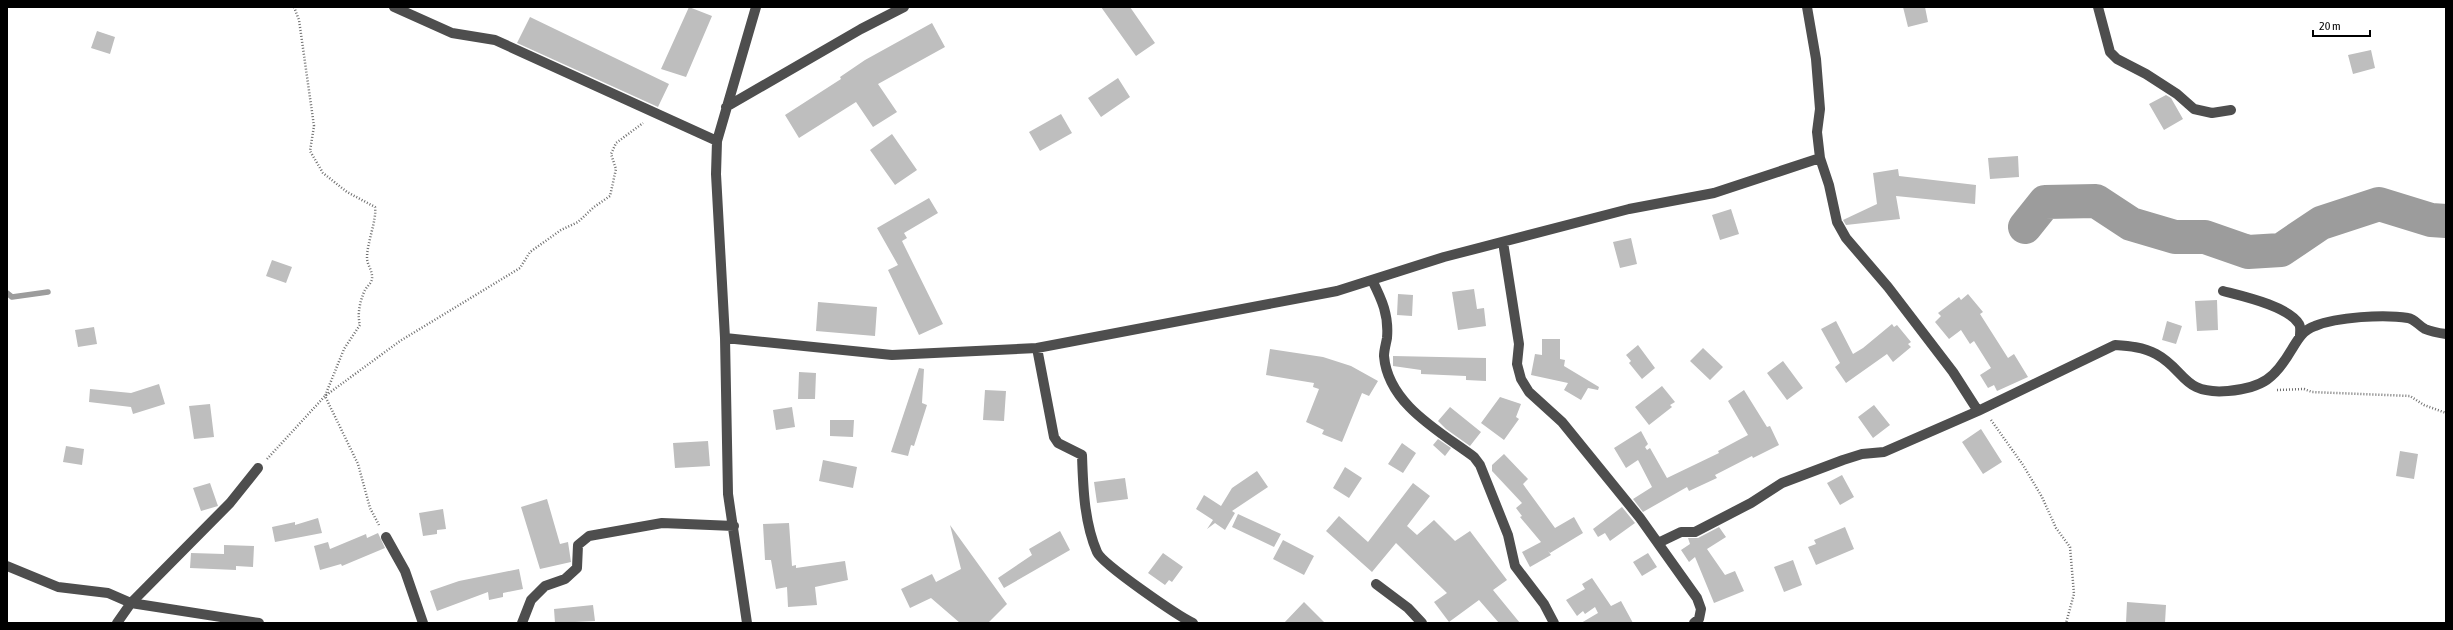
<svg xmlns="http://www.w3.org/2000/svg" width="2453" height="630" viewBox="0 0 2453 630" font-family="'Asap Condensed',sans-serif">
  <rect width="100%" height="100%" fill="#fff"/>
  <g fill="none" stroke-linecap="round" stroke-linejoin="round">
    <path stroke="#9c9c9c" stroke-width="5.5" d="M 7,293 L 12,297 L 48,292"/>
    <path stroke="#9c9c9c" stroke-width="34" d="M 2025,227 L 2045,202 L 2096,201 L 2131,224 L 2175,237 L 2205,237 L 2248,252 L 2281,250 L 2321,223 L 2379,204 L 2431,220 L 2446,221"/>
  </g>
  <path fill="#bebebe" d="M 689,7 L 712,16 L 686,77 L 661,69 Z
    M 1101,7 L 1130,7 L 1155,43 L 1136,56 Z
    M 1903,7 L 1925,7 L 1928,22 L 1908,27 Z
    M 530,17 L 669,84 L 658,107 L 517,43 Z
    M 932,23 L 945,47 L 878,84 L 897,112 L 873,127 L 856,102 L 799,138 L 785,115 L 841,79 L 840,77 L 865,60 Z
    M 97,31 L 115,37 L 110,54 L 91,48 Z
    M 2371,50 L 2375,68 L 2353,74 L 2348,55 Z
    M 1118,78 L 1130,97 L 1101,117 L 1088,98 Z
    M 2166,95 L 2171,98 L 2183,119 L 2164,130 L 2149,104 Z
    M 1061,114 L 1072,133 L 1040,151 L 1029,132 Z
    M 892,134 L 917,170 L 895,185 L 870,150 Z
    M 2018,156 L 2019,177 L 1990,179 L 1988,158 Z
    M 1898,169 L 1899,176 L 1976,185 L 1975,204 L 1896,196 L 1900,219 L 1846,225 L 1843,220 L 1877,204 L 1873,173 Z
    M 929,198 L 938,213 L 904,233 L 907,238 L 902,241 L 943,324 L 919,335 L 888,270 L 898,265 L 877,228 Z
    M 1731,209 L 1739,234 L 1720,240 L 1712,215 Z
    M 1631,238 L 1637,264 L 1620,268 L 1613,242 Z
    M 272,260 L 292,267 L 286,283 L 266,276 Z
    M 1474,289 L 1477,309 L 1484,308 L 1486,326 L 1458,330 L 1452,292 Z
    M 1398,294 L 1413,295 L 1412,316 L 1397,315 Z
    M 1968,294 L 1983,312 L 1980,314 L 2008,358 L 2014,354 L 2028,377 L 1997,391 L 1994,385 L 1988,388 L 1980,375 L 1991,368 L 1974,341 L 1970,344 L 1961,330 L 1949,339 L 1935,322 L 1941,316 L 1938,313 L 1959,297 L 1961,300 Z
    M 2217,300 L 2218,330 L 2197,331 L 2195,301 Z
    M 818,302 L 877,307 L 875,336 L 816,331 Z
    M 1836,321 L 1853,354 L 1863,348 L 1892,324 L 1894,327 L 1897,325 L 1911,342 L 1908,344 L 1911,347 L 1893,362 L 1887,354 L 1846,383 L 1835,367 L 1840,363 L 1821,329 Z
    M 2167,321 L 2182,326 L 2176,344 L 2162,340 Z
    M 94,327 L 97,344 L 78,347 L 75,330 Z
    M 1542,339 L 1560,339 L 1560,359 L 1565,360 L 1564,366 L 1599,387 L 1598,390 L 1588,388 L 1581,400 L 1564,390 L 1568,383 L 1531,375 L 1535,354 L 1542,355 Z
    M 1638,345 L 1655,368 L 1642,379 L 1629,363 L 1631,361 L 1626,355 Z
    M 1703,348 L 1723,367 L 1710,380 L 1690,361 Z
    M 1270,349 L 1323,357 L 1351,366 L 1378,381 L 1369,396 L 1362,393 L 1342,442 L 1322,434 L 1324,430 L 1306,422 L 1319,389 L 1313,387 L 1314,383 L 1266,375 Z
    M 1393,356 L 1486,358 L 1486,381 L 1466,380 L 1466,376 L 1421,374 L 1421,370 L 1393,366 Z
    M 1783,361 L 1803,388 L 1787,400 L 1767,373 Z
    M 919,368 L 924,369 L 922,403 L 927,405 L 914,446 L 911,445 L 908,456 L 891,452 Z
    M 799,372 L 816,373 L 815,399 L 798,399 Z
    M 159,384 L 165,404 L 133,414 L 131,407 L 89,402 L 90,389 L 131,393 Z
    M 1662,386 L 1675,402 L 1670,405 L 1672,407 L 1649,425 L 1635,407 Z
    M 985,390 L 1006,391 L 1004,421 L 983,420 Z
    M 1744,390 L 1767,427 L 1770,426 L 1779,445 L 1753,458 L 1752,456 L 1715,475 L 1717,478 L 1689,491 L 1687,487 L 1643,512 L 1633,499 L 1652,487 L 1638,460 L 1626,468 L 1614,448 L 1641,431 L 1648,444 L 1645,447 L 1647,450 L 1650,448 L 1667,478 L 1719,453 L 1718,451 L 1748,435 L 1728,401 Z
    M 1500,397 L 1521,404 L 1516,417 L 1519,419 L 1504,440 L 1481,423 Z
    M 210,404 L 214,437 L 194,439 L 189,406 Z
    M 1874,405 L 1890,425 L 1873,438 L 1858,417 Z
    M 792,407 L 795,427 L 776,430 L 773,410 Z
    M 1450,407 L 1481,432 L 1470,446 L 1446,429 L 1438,421 Z
    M 830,420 L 854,420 L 853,437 L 830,436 Z
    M 1981,429 L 2002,462 L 1983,474 L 1962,442 Z
    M 1438,439 L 1451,448 L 1445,456 L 1433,445 Z
    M 708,441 L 710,466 L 675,468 L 673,443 Z
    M 1402,443 L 1416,453 L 1403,473 L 1388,464 Z
    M 66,446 L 84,449 L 82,465 L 63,462 Z
    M 2400,451 L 2418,454 L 2414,479 L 2396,476 Z
    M 1504,454 L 1528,479 L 1523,484 L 1555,528 L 1574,517 L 1583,533 L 1550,553 L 1548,551 L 1551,555 L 1530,567 L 1522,552 L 1541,542 L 1520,517 L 1522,516 L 1516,508 L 1522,503 L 1492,471 L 1492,465 Z
    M 823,460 L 857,467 L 853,488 L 819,481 Z
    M 1345,467 L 1362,478 L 1349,498 L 1333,488 Z
    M 1257,471 L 1268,487 L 1232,511 L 1235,513 L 1225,530 L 1215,523 L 1207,529 L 1213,520 L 1196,509 L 1204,495 L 1221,506 L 1232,488 Z
    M 1842,475 L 1854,497 L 1840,505 L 1827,483 Z
    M 1125,478 L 1128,499 L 1097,503 L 1094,482 Z
    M 210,483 L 218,506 L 201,511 L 193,488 Z
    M 1413,483 L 1430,496 L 1407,526 L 1417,535 L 1434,520 L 1455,541 L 1470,531 L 1507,580 L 1493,590 L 1520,623 L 1499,623 L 1479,600 L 1449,622 L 1434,602 L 1447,593 L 1396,543 L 1372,572 L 1326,531 L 1339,516 L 1368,542 Z
    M 547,499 L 560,544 L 568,542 L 571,562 L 540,569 L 521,507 Z
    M 1622,507 L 1635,523 L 1610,541 L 1605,533 L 1598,537 L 1593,529 Z
    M 443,509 L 446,529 L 437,530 L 437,534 L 423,536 L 419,513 Z
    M 1238,514 L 1281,534 L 1274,547 L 1232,527 Z
    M 318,518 L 322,533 L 275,542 L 272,527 L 295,522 L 295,525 Z
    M 789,523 L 792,566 L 796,565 L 796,568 L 845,561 L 848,580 L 815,587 L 817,605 L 788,607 L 787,587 L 776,589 L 771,560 L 765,560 L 763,524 Z
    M 950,525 L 1007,604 L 988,623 L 960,623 L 931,598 L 910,608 L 901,589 L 932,574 L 936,582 L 961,569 Z
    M 1719,527 L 1726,537 L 1707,549 L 1725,575 L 1735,571 L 1744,591 L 1714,603 L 1695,557 L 1689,562 L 1681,550 L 1690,544 L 1688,538 L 1698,538 Z
    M 1845,527 L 1854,549 L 1816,565 L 1808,547 L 1816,544 L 1814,540 Z
    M 1060,531 L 1070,550 L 1004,588 L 998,578 L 1032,555 L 1029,549 Z
    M 378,533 L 385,548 L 342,566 L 341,564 L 320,570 L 314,546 L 328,542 L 330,549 L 366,534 L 367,538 Z
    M 1283,540 L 1314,556 L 1304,575 L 1273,559 Z
    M 224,545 L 254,546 L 253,567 L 236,566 L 236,570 L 190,568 L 191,553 L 224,554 Z
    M 1163,553 L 1183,567 L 1172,582 L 1169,580 L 1165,585 L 1148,573 Z
    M 1648,553 L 1657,567 L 1642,576 L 1633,562 Z
    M 1793,560 L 1802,585 L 1784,592 L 1774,567 Z
    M 519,569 L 523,589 L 503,593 L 503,597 L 489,600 L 488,592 L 437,611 L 430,591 L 459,581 Z
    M 1592,578 L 1611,606 L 1621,601 L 1633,623 L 1581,623 L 1598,613 L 1595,607 L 1585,614 L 1583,611 L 1577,616 L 1566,600 L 1585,589 L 1582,584 Z
    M 1304,602 L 1325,623 L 1284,623 Z
    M 2127,602 L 2166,605 L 2165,623 L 2126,623 Z
    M 593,605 L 595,621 L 555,623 L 554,609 Z"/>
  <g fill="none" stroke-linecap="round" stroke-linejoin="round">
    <path stroke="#707070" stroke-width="2.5" stroke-dasharray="1 2" stroke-linecap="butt" d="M 294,7 L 299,20 L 314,126 L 310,151 L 323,173 L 347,192 L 375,207 C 377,220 367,242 367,258 C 367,265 373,271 372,279 C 371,284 366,287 364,292 C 360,302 357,314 360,325 L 344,349 L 325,396 L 358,464 L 370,508 L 379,525
      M 2277,390 L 2304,389 L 2312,392 L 2410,396 L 2424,405 L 2446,413
      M 1991,420 L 2023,465 L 2042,497 L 2056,528 L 2070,547 L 2074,594 L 2066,623
      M 267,459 L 325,396 L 400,341 L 520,268 L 530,252 L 561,230 L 578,222 L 594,207 L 610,196 L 616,169 L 611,154 L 616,143 L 643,123"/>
    <path stroke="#4e4e4e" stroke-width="10" d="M 394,7 L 452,33 L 495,40 L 717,141
      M 1807,7 L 1816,59 L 1820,109 L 1817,132 L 1820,158 L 1829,185 L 1837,222 L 1846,238 L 1888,287 L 1953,372 L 1978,411
      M 2098,7 L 2110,52 L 2117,59 L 2146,74 L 2177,94 L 2194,109 L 2212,113 L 2231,110
      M 726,107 L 861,29 L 904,7
      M 1503,242 L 1519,344 L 1517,364 L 1521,379 L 1529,392 L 1562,422 L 1640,518 L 1697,598 L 1701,609 L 1699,619 L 1694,623
      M 1372,280 C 1382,300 1389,315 1387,338 C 1386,344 1384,350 1384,356 C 1388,404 1439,431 1474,457 L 1480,465 L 1508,535 L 1515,566 L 1544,604 L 1554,623
      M 2223,291 C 2242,296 2288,306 2299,324 C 2301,327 2300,332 2300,336
      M 725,338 L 892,355 L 1037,348 L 1337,291 L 1444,257 L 1629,209 L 1714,193 L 1820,158
      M 1037,348 L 1054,437 L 1058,443 L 1082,455 C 1083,486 1084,522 1097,552 C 1102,564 1178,616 1193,623
      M 386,537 L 405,571 L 423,623
      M 1658,543 L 1681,532 L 1695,532 L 1751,503 L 1782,483 L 1843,460 L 1862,454 L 1884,452 L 1978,411 L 2115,345 C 2129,346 2143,347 2156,354 C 2186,370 2182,395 2228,391 C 2263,388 2275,378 2292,349 C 2298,339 2303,330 2315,326 C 2337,317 2384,314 2408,318 C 2415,319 2419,326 2425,329 C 2432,332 2439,333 2446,334
      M 7,566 L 58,587 L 108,593 L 131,603 L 259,623
      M 1376,584 L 1408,608 L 1422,623
      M 117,623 L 131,603 L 230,503 L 258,468
      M 522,623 L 531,600 L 545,586 L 565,579 L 577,568 L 578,545 L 589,536 L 662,523 L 734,526
      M 747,623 L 728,494 L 725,338 L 716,174 L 717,141 L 756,7"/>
  </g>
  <rect width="2453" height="630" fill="none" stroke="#000000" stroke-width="16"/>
  <path d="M2313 30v6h57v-6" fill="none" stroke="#000000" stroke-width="2"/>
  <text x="2319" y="30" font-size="12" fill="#000000" stroke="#ffffff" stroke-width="3" paint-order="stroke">20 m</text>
</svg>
